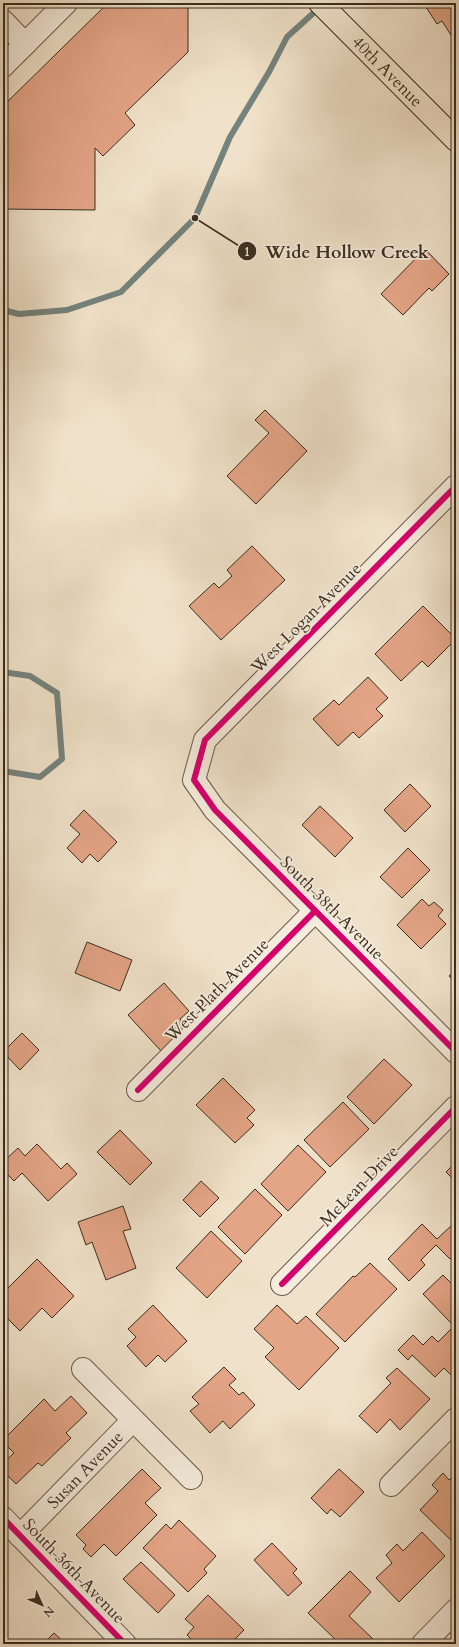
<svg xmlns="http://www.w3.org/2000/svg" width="459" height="1647" viewBox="0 0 459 1647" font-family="Cardo,serif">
  <rect width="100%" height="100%" fill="#f0e2ca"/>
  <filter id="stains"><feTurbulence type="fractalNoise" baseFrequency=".005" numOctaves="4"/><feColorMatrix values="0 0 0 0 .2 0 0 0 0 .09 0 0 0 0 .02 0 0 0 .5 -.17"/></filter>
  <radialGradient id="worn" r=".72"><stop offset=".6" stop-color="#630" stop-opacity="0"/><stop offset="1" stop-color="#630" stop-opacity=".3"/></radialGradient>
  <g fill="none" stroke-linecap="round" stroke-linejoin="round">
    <path stroke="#74837e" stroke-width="6" d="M 3,310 L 19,314 L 67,310 L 121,292 L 195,218 L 230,137 L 269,72 L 287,37 L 319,8
      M 3,672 L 30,676 L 57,693 L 62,759 L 40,777 L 3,771"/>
  </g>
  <path fill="#e4a587" stroke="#392d1f" d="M 108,3 L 191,3 L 188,7 L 188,52 L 125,113 L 135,125 L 103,156 L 95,148 L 95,210 L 3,209 L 3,106 Z
    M 426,3 L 456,3 L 456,43 L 442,21 L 437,24 L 424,4 Z
    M 425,249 L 449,274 L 432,291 L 429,288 L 403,315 L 381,294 Z
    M 265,410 L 307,451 L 256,504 L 227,476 L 269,433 L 255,420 Z
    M 252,546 L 285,580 L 221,640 L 189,606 L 214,583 L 219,588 L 232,576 L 227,570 Z
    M 423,606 L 456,639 L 428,667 L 422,661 L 401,681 L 375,654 Z
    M 368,677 L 388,698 L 376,709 L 383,716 L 359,738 L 353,732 L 338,746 L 313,719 L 334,700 L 339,705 Z
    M 410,784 L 431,806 L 405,832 L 384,810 Z
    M 320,806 L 353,838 L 335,857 L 302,825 Z
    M 84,810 L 117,842 L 98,862 L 90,854 L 82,863 L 67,848 L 80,834 L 70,825 Z
    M 408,848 L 430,870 L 402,898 L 380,877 Z
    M 422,899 L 429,906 L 434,902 L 443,910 L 438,916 L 446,924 L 421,949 L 397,925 Z
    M 87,942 L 132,960 L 120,991 L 75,973 Z
    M 456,969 L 456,983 L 449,976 Z
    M 164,983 L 189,1011 L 180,1019 L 187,1027 L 161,1051 L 128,1015 Z
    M 22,1033 L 39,1050 L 20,1070 L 3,1052 Z
    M 384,1059 L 412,1085 L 374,1124 L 347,1097 Z
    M 223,1078 L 255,1110 L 247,1118 L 254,1125 L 235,1143 L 196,1105 Z
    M 343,1102 L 369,1129 L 330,1167 L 304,1140 Z
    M 120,1130 L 152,1163 L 130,1185 L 97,1152 Z
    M 37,1144 L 61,1169 L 67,1163 L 77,1174 L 48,1201 L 22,1173 L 14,1181 L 3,1170 L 3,1162 L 18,1148 L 25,1156 Z
    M 298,1145 L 326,1172 L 288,1211 L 261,1184 Z
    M 456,1162 L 456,1182 L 446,1172 Z
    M 201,1181 L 219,1198 L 200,1217 L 183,1200 Z
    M 255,1189 L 282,1215 L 245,1254 L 218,1227 Z
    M 123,1206 L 131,1229 L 123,1231 L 136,1268 L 106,1280 L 92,1242 L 86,1245 L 78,1222 Z
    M 422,1224 L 437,1239 L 452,1225 L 456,1229 L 456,1253 L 450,1259 L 436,1245 L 421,1260 L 425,1265 L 409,1281 L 388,1259 Z
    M 211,1231 L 242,1261 L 207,1298 L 176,1268 Z
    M 37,1259 L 74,1296 L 52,1318 L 42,1308 L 20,1331 L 3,1314 L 3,1293 Z
    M 370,1263 L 397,1289 L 345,1342 L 316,1314 L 353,1276 L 355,1277 Z
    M 443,1275 L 456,1288 L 456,1322 L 453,1325 L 423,1294 Z
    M 153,1305 L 187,1341 L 165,1362 L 158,1355 L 146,1367 L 127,1346 L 136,1337 L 128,1329 Z
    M 277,1305 L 297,1324 L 306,1316 L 339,1348 L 299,1390 L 265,1357 L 274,1348 L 254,1329 Z
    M 456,1324 L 456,1373 L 452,1376 L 444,1368 L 435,1377 L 412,1355 L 408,1360 L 398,1350 L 413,1335 L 423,1345 L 432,1336 L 438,1342 Z
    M 224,1367 L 236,1379 L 229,1385 L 239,1395 L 243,1392 L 255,1405 L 230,1429 L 223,1421 L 210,1433 L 190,1411 L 199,1404 L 192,1397 Z
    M 397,1368 L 430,1399 L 400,1430 L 390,1419 L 377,1433 L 359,1416 L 391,1383 L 386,1378 Z
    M 71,1396 L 87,1413 L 66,1433 L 71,1438 L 42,1466 L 38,1463 L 16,1484 L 3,1471 L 3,1463 L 14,1453 L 3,1442 L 3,1440 L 44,1399 L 55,1411 Z
    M 142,1469 L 161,1488 L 145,1503 L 157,1515 L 116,1556 L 104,1544 L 91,1557 L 83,1549 L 86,1545 L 76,1535 Z
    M 339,1469 L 364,1492 L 340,1517 L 331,1509 L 327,1514 L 311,1498 Z
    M 443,1473 L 449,1480 L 456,1473 L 456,1545 L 420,1510 L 438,1491 L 432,1485 Z
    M 179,1520 L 216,1556 L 204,1569 L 207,1573 L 188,1592 L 143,1548 L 166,1524 L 171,1529 Z
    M 422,1532 L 445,1556 L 399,1602 L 376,1578 L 392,1563 L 386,1555 L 397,1544 L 403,1551 Z
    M 272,1543 L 297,1569 L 293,1573 L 302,1583 L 288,1596 L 254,1560 Z
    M 141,1562 L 175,1595 L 158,1613 L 123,1579 Z
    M 350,1571 L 371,1592 L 349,1616 L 374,1640 L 371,1644 L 340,1644 L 308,1613 Z
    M 208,1595 L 244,1630 L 230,1644 L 196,1644 L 187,1635 L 194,1627 L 185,1619 Z
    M 54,1633 L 66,1644 L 43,1644 Z"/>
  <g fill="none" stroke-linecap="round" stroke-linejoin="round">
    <defs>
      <g id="minor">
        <path d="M 3,21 L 25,44"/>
        <path d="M 3,66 L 66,3"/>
        <path d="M 456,486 L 205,740 L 194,780 L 215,810 L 456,1052"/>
        <path d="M 138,1090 L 315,911"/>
        <path d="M 282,1284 L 456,1107"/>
        <path d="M 83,1369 L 191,1478"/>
        <path d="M 391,1485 L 456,1419"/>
        <path d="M 3,1518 L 125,1644"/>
        <path id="s1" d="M 20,1536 L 133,1420"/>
        <path d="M 423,1644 L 456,1610"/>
      </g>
      <g id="major">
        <path id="s2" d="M 320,3 L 456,140"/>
      </g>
    </defs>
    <use href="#minor" stroke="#675a4a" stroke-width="24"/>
    <use href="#major" stroke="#392d1f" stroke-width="24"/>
    <use href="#minor" stroke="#f5ecdd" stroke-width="22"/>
    <use href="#major" stroke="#f0e2ca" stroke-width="22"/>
    <defs>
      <path id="cycleway" d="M 456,486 L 205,740 L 194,780 L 215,810 L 456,1052
        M 138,1090 L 315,911
        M 282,1284 L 456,1107
        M 3,1518 L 125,1644"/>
    </defs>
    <use href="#cycleway" stroke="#f5ecdd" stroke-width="8"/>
    <use href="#cycleway" stroke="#d6006c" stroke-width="6"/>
  </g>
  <g text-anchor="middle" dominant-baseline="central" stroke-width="3.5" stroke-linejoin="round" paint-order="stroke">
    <g font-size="17" fill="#392d1f" stroke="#f5ecdd">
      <text stroke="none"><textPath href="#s2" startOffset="96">40th Avenue</textPath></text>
      <text transform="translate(306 618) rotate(-45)">West Logan Avenue</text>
      <text transform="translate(332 908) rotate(45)">South 38th Avenue</text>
      <text transform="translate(217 990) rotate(-45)">West Plath Avenue</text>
      <text transform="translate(359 1186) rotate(-46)">McLean Drive</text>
      <text stroke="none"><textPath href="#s1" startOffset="93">Susan Avenue</textPath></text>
      <text transform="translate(74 1571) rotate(46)">South 36th Avenue</text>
    </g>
  </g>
  <path fill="none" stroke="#392d1f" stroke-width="1.5" d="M195 218L247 251"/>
  <g fill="#392d1f" stroke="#f5ecdd" stroke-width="1.5">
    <circle cx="195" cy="218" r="4"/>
    <circle cx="247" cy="251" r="10"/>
  </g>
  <g font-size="12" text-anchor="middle" font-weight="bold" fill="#fff">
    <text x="247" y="256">1</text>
  </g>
  <g font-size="18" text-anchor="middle" font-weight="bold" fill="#392d1f" stroke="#f5ecdd" stroke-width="3.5" stroke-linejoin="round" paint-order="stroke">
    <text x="347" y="258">Wide Hollow Creek</text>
  </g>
  <rect width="459" height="1647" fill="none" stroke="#f0e2ca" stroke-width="16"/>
  <rect x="4" y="4" width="451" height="1639" fill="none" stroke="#392d1f" stroke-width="2"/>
  <rect x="8" y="8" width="443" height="1631" fill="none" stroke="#392d1f"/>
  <g transform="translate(42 1605) rotate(135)" stroke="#f5ecdd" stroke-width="3" paint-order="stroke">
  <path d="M0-3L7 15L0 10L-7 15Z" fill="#392d1f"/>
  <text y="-6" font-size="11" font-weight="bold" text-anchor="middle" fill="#392d1f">N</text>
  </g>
  <rect width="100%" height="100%" filter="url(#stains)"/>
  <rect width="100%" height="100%" fill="url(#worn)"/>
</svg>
